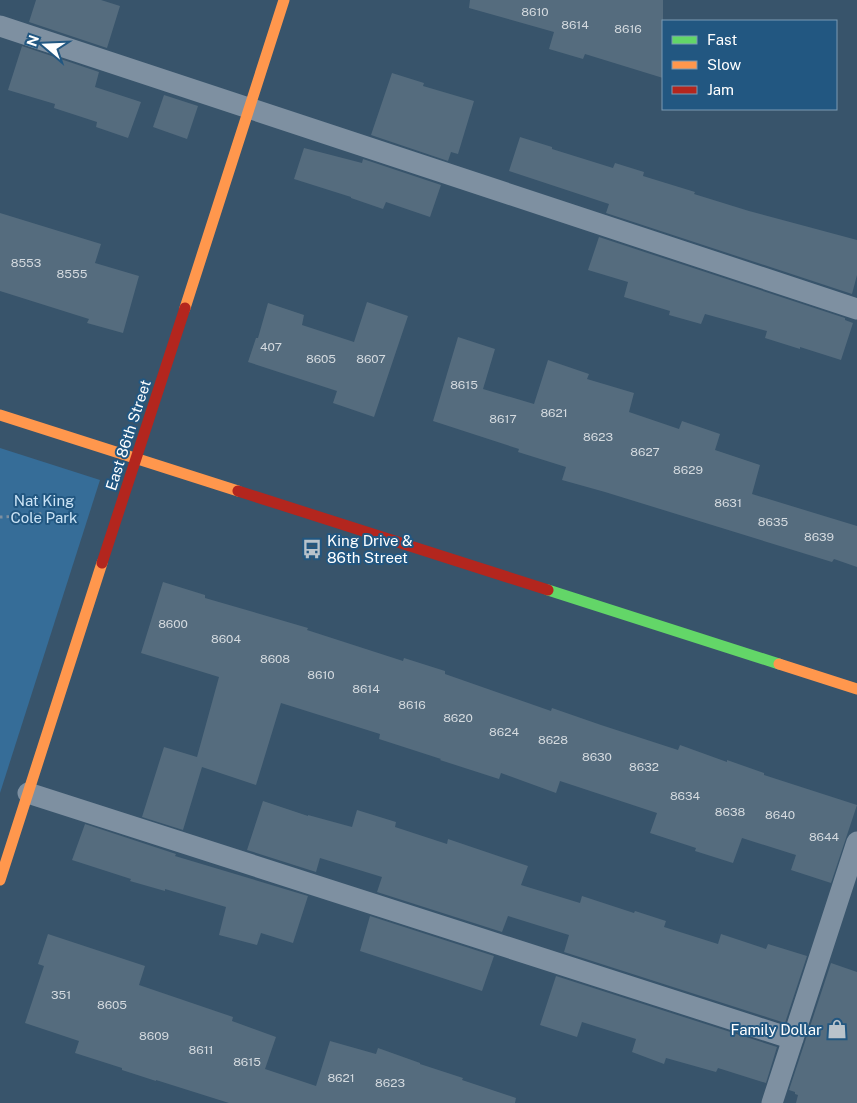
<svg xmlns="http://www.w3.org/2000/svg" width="857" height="1103" viewBox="0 0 857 1103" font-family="'Public Sans',sans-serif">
  <rect width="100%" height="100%" fill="#38546b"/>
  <path fill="#366d98" d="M 0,448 L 100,480 L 0,793 Z"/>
  <path fill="#556c7e" d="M 36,0 L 101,0 L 120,6 L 107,48 L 29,22 Z
    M 470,0 L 663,0 L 663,78 L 585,54 L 583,59 L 549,49 L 554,32 L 469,8 Z
    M 22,46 L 99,72 L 95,87 L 141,102 L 128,138 L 96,127 L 97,122 L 54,108 L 55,104 L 8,90 Z
    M 392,73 L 424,83 L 423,86 L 474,101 L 458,154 L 451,152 L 448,161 L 371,135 Z
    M 164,95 L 198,106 L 187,139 L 153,127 Z
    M 520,137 L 552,147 L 552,149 L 613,168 L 615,163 L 644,172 L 643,176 L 695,192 L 694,194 L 749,211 L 857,240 L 857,275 L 852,294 L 606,213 L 609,204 L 509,171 Z
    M 304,148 L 362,163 L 363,159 L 441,185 L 430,217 L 386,202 L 383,209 L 351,198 L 351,197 L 294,179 Z
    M 0,213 L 101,244 L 95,263 L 139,276 L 123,333 L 87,323 L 89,319 L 0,291 Z
    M 599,237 L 845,318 L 845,320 L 853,323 L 841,360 L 800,347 L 800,349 L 765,338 L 767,331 L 705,314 L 701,324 L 669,315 L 670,311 L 624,297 L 628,282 L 588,270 Z
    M 367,302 L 408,316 L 374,417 L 333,403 L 337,391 L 248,362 L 256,338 L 258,338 L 268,303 L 304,315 L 302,325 L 354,342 Z
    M 458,337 L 495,349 L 483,389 L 534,404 L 548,360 L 589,374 L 587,379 L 634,393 L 629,412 L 679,429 L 682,421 L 720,434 L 715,450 L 760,465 L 752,494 L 857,526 L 857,567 L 834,559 L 832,562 L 605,492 L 562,480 L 566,467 L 518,452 L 519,449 L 433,421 Z
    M 163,582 L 205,595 L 205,598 L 308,628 L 307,630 L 403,661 L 404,658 L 445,671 L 445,674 L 551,711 L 552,708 L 601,725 L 678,750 L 680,745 L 727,762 L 727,760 L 764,773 L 764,775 L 857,805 L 831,883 L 791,870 L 796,855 L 742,838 L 733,863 L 695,851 L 696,848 L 650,833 L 657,813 L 560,781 L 556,793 L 501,773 L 499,779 L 440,760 L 441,759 L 379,739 L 380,734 L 281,703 L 256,785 L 202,767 L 183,830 L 142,817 L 164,747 L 197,757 L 219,677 L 141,653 Z
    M 263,801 L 308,816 L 308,815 L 352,827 L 357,810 L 396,822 L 395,827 L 447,844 L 448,839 L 528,866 L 521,885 L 580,903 L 582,896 L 634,913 L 635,911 L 666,921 L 664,927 L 718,944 L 721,934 L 766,949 L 768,944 L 807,956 L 785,1023 L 564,952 L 569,935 L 508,916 L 502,932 L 377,892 L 382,877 L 320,858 L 316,872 L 247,850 Z
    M 85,824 L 176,854 L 175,856 L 308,896 L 293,943 L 261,933 L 257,945 L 219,935 L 226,907 L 165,889 L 165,891 L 130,881 L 131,879 L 72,860 Z
    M 370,916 L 494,956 L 482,991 L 360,951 Z
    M 48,934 L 145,966 L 139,985 L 233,1017 L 232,1021 L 276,1037 L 265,1069 L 316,1086 L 330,1041 L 376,1054 L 378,1048 L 420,1063 L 420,1064 L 463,1078 L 462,1080 L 516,1098 L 515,1103 L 229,1103 L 156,1080 L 156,1081 L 122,1070 L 122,1068 L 75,1053 L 79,1041 L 25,1023 L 44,966 L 38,964 Z
    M 831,963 L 857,972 L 857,1103 L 796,1103 L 798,1095 L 795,1094 L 795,1092 L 789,1090 Z
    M 556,976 L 777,1047 L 766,1083 L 718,1068 L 716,1072 L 666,1058 L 664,1064 L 632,1052 L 636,1039 L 582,1022 L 577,1037 L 540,1025 Z"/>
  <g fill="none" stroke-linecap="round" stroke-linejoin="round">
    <path stroke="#7e90a1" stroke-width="3" stroke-dasharray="2.5 4" stroke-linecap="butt" d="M 0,517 L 24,516 L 53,512"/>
    <path stroke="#7e90a1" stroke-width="21" d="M 0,26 L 857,309
      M 28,793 L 793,1039
      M 772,1103 L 857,842"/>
    <path stroke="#63d668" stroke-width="11" d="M 548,590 L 779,664"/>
    <path stroke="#ff974d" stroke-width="11" d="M 185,308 L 284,0
      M 0,415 L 238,491
      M 779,664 L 857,689
      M 0,880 L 102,563"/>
    <path stroke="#b3261e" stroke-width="11" d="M 238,491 L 548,590
      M 102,563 L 185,308"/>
  </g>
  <defs>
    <symbol id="bus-bare" viewBox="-9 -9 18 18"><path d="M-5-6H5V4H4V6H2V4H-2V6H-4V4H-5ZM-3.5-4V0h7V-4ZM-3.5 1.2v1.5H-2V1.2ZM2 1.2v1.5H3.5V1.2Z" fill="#b9c3cb" stroke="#225781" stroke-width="2.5" paint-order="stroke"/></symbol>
    <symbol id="shop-bare" viewBox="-9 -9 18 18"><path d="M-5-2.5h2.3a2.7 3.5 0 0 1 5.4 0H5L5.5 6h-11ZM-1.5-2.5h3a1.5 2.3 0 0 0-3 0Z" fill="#b9c3cb" stroke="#225781" stroke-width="2.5" paint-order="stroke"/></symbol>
  </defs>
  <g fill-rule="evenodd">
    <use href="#bus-bare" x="298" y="535" width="28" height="28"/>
    <use href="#shop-bare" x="823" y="1015" width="28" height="28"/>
  </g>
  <g text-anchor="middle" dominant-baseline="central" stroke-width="4" stroke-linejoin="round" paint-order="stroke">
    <g font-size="12" fill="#d4dadf">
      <text x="535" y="12">8610</text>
      <text x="575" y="25">8614</text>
      <text x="628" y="29">8616</text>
      <text x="26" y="263">8553</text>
      <text x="72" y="274">8555</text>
      <text x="271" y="347">407</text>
      <text x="321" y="359">8605</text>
      <text x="371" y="359">8607</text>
      <text x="464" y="385">8615</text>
      <text x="554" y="413">8621</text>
      <text x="503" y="419">8617</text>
      <text x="598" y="437">8623</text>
      <text x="645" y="452">8627</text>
      <text x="688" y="470">8629</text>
      <text x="728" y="503">8631</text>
      <text x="773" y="522">8635</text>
      <text x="819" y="537">8639</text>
      <text x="173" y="624">8600</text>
      <text x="226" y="639">8604</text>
      <text x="275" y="659">8608</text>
      <text x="321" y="675">8610</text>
      <text x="366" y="689">8614</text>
      <text x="412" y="705">8616</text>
      <text x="458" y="718">8620</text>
      <text x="504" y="732">8624</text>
      <text x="553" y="740">8628</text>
      <text x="597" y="757">8630</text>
      <text x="644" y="767">8632</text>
      <text x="685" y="796">8634</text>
      <text x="730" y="812">8638</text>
      <text x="780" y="815">8640</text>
      <text x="824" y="837">8644</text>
      <text x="61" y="995">351</text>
      <text x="112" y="1005">8605</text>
      <text x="154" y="1036">8609</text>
      <text x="201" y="1050">8611</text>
      <text x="247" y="1062">8615</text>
      <text x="341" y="1078">8621</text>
      <text x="390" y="1083">8623</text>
    </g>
    <g font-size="15" fill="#fff" stroke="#225781">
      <text transform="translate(128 435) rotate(-72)">East 86th Street</text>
    </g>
    <g font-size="15" fill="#cce4f6" stroke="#225781">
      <text x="44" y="500">Nat King<tspan x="44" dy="17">Cole Park</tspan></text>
    </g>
    <g font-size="15" fill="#fff" stroke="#225781" text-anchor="start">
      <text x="327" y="540">King Drive &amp;<tspan x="327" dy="17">86th Street</tspan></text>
      <text x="822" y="1029" text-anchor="end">Family Dollar</text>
    </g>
  </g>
  <rect x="662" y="20" width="175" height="90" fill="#225781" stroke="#7a9ab3"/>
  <rect x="672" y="36" width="25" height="8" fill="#63d668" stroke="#7a9ab3"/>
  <text x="707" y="45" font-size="15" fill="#ffffff">Fast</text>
  <rect x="672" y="61" width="25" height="8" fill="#ff974d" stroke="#7a9ab3"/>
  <text x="707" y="70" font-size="15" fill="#ffffff">Slow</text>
  <rect x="672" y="86" width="25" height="8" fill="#b3261e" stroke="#7a9ab3"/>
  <text x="707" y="95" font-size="15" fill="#ffffff">Jam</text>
  <g transform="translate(45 45) rotate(289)" stroke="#225781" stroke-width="4" paint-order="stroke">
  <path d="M0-4L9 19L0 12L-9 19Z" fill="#ffffff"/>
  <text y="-8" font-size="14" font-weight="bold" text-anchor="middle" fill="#ffffff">N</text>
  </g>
</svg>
